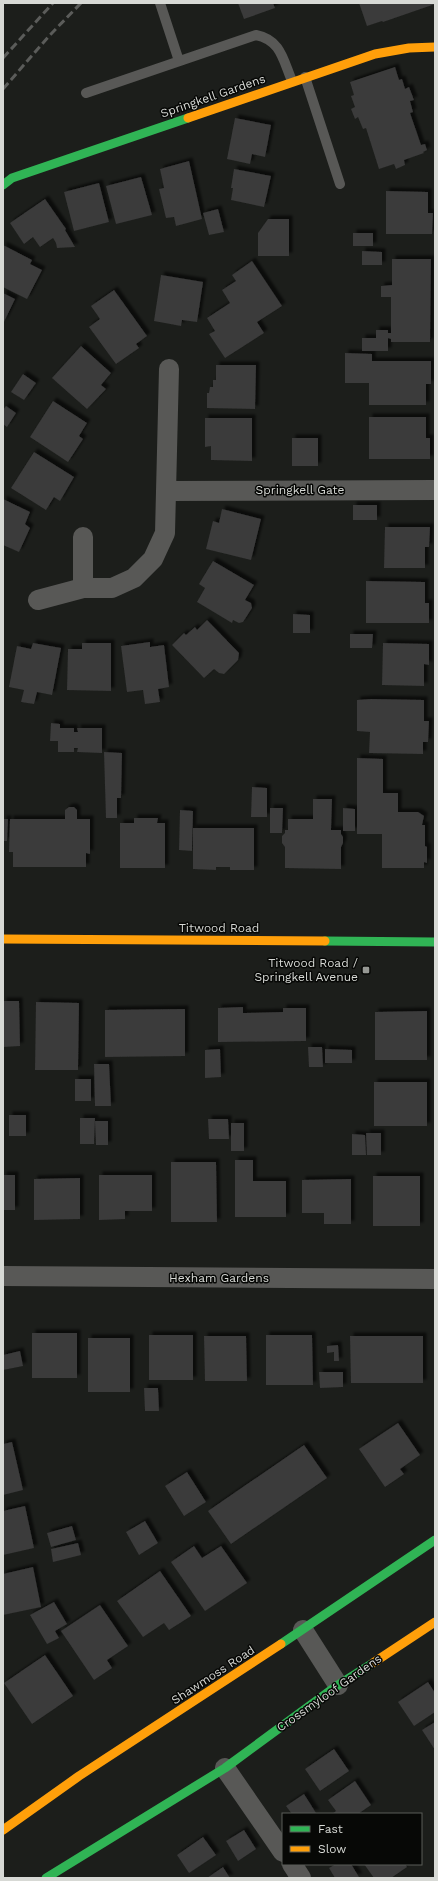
<svg xmlns="http://www.w3.org/2000/svg" width="438" height="1881" viewBox="0 0 438 1881" font-family="'Work Sans',sans-serif">
  <defs>
    <filter id="shadow"><feDropShadow dx="3.5" dy="-3.5" stdDeviation="1" flood-color="#0009"/></filter>
  </defs>
  <rect width="100%" height="100%" fill="#1c1e1b"/>
  <path fill="#3a3a3a" filter="url(#shadow)" d="M 238,3 L 273,3 L 275,8 L 244,19 Z
    M 359,3 L 435,3 L 435,4 L 383,22 L 382,21 L 367,26 Z
    M 395,67 L 399,80 L 402,79 L 405,89 L 409,87 L 414,100 L 410,101 L 413,112 L 410,113 L 421,145 L 425,144 L 427,150 L 423,152 L 424,153 L 404,160 L 405,165 L 396,169 L 394,164 L 379,169 L 366,128 L 363,129 L 358,117 L 355,119 L 351,109 L 355,107 L 351,96 L 354,95 L 350,82 Z
    M 235,118 L 271,125 L 265,157 L 252,154 L 250,164 L 227,159 Z
    M 189,161 L 202,219 L 176,226 L 174,217 L 166,218 L 159,189 L 164,188 L 160,169 Z
    M 234,169 L 271,176 L 264,207 L 231,200 L 233,188 L 231,188 Z
    M 141,177 L 152,215 L 116,224 L 106,186 Z
    M 99,183 L 109,222 L 74,231 L 64,192 Z
    M 386,191 L 428,192 L 428,213 L 433,213 L 432,234 L 386,234 Z
    M 45,199 L 66,229 L 65,230 L 75,247 L 57,248 L 56,243 L 53,238 L 40,247 L 33,237 L 24,244 L 10,223 Z
    M 218,209 L 224,232 L 209,235 L 203,213 Z
    M 268,219 L 289,219 L 289,256 L 258,256 L 258,233 Z
    M 353,233 L 373,233 L 373,246 L 353,246 Z
    M 3,245 L 32,260 L 30,264 L 42,270 L 27,299 L 3,287 Z
    M 362,251 L 382,252 L 382,265 L 362,265 Z
    M 392,259 L 431,259 L 430,342 L 391,342 L 391,339 L 388,338 L 388,351 L 362,351 L 362,338 L 376,338 L 376,330 L 388,330 L 388,333 L 391,333 L 391,297 L 381,297 L 381,286 L 392,285 Z
    M 252,261 L 282,306 L 257,322 L 264,333 L 225,358 L 209,334 L 215,331 L 207,318 L 230,303 L 222,290 L 236,281 L 232,275 Z
    M 161,275 L 203,282 L 197,322 L 182,320 L 181,326 L 154,321 Z
    M 114,290 L 147,336 L 136,344 L 139,348 L 116,364 L 89,327 L 100,319 L 91,306 Z
    M 3,293 L 15,299 L 3,324 Z
    M 81,346 L 111,373 L 101,385 L 106,389 L 87,409 L 52,378 Z
    M 345,353 L 372,354 L 372,361 L 431,361 L 431,384 L 426,384 L 426,405 L 369,405 L 369,383 L 345,383 Z
    M 216,365 L 256,365 L 255,409 L 207,408 L 207,393 L 209,393 L 210,387 L 213,387 L 213,380 L 216,380 Z
    M 23,374 L 36,383 L 24,400 L 11,392 Z
    M 53,401 L 87,423 L 79,436 L 83,439 L 68,462 L 30,437 Z
    M 6,406 L 16,413 L 7,427 L 3,424 L 3,410 Z
    M 369,417 L 426,417 L 426,438 L 430,438 L 430,459 L 369,459 Z
    M 205,418 L 252,418 L 252,461 L 211,460 L 211,446 L 205,447 Z
    M 292,438 L 318,438 L 318,466 L 292,466 Z
    M 34,452 L 74,477 L 60,501 L 54,497 L 46,510 L 11,488 Z
    M 3,499 L 30,512 L 25,524 L 30,528 L 19,552 L 3,545 Z
    M 353,505 L 377,505 L 377,520 L 353,520 Z
    M 222,509 L 261,519 L 251,560 L 206,549 L 213,521 L 219,523 Z
    M 385,527 L 430,527 L 429,547 L 425,547 L 425,568 L 384,568 Z
    M 213,561 L 254,585 L 245,600 L 251,603 L 252,608 L 243,622 L 239,623 L 233,620 L 232,623 L 197,602 L 205,588 L 199,584 Z
    M 366,581 L 425,582 L 425,603 L 429,603 L 429,623 L 366,623 Z
    M 293,614 L 310,615 L 310,633 L 293,633 Z
    M 207,620 L 239,653 L 238,660 L 224,674 L 219,673 L 214,669 L 204,678 L 172,645 L 184,633 L 186,635 L 195,627 L 197,630 Z
    M 350,634 L 373,634 L 372,648 L 350,648 Z
    M 150,642 L 150,647 L 164,645 L 169,687 L 158,689 L 160,702 L 145,704 L 143,690 L 127,692 L 121,646 Z
    M 33,643 L 61,648 L 52,695 L 37,692 L 34,704 L 21,702 L 24,690 L 9,687 L 17,646 L 31,649 Z
    M 82,643 L 111,643 L 111,691 L 67,690 L 68,649 L 82,649 Z
    M 383,643 L 429,644 L 429,665 L 424,664 L 424,686 L 382,685 Z
    M 371,699 L 424,700 L 424,721 L 429,721 L 428,742 L 423,742 L 423,754 L 369,753 L 370,732 L 357,731 L 357,700 Z
    M 51,723 L 60,724 L 60,728 L 74,728 L 74,732 L 78,732 L 77,728 L 102,728 L 102,753 L 77,752 L 78,748 L 74,748 L 74,752 L 58,752 L 58,741 L 50,741 Z
    M 104,752 L 122,753 L 121,798 L 117,798 L 117,818 L 106,818 Z
    M 357,758 L 383,759 L 383,793 L 398,793 L 398,812 L 418,812 L 424,816 L 422,825 L 425,825 L 425,846 L 427,847 L 427,863 L 424,862 L 424,868 L 382,868 L 382,834 L 357,834 Z
    M 252,787 L 267,788 L 267,817 L 251,817 Z
    M 313,799 L 332,799 L 331,830 L 341,830 L 341,834 L 343,837 L 343,843 L 341,847 L 341,869 L 285,868 L 285,847 L 282,843 L 282,836 L 285,833 L 285,830 L 288,830 L 288,819 L 313,819 Z
    M 69,807 L 74,807 L 77,810 L 77,819 L 90,819 L 90,854 L 86,853 L 86,867 L 13,867 L 13,852 L 9,852 L 10,819 L 65,819 L 65,810 Z
    M 270,808 L 283,808 L 282,833 L 270,833 Z
    M 343,808 L 355,809 L 355,831 L 343,831 Z
    M 180,810 L 193,811 L 192,851 L 179,850 Z
    M 134,818 L 158,818 L 157,823 L 165,823 L 165,868 L 120,868 L 120,823 L 134,823 Z
    M 3,819 L 8,819 L 7,841 L 3,841 Z
    M 193,828 L 254,828 L 254,870 L 230,870 L 230,867 L 216,867 L 216,870 L 193,869 Z
    M 3,1001 L 19,1001 L 20,1046 L 3,1047 Z
    M 36,1002 L 79,1003 L 78,1070 L 35,1070 Z
    M 243,1007 L 243,1013 L 283,1012 L 283,1008 L 306,1008 L 306,1041 L 218,1042 L 218,1008 Z
    M 185,1009 L 185,1056 L 105,1057 L 105,1010 Z
    M 427,1011 L 427,1060 L 375,1060 L 375,1012 Z
    M 308,1047 L 322,1047 L 323,1067 L 309,1067 Z
    M 220,1049 L 221,1077 L 205,1078 L 205,1050 Z
    M 325,1049 L 352,1050 L 352,1063 L 325,1063 Z
    M 94,1064 L 109,1064 L 111,1106 L 95,1106 Z
    M 75,1079 L 91,1079 L 91,1101 L 75,1101 Z
    M 374,1082 L 427,1082 L 427,1126 L 374,1126 Z
    M 9,1115 L 26,1115 L 26,1136 L 9,1136 Z
    M 80,1118 L 95,1118 L 94,1144 L 80,1144 Z
    M 208,1119 L 228,1119 L 229,1139 L 209,1139 Z
    M 95,1121 L 108,1121 L 108,1145 L 96,1145 Z
    M 231,1123 L 244,1123 L 244,1151 L 231,1151 Z
    M 366,1133 L 381,1133 L 381,1155 L 367,1155 Z
    M 352,1134 L 365,1135 L 366,1155 L 352,1155 Z
    M 235,1160 L 253,1160 L 253,1181 L 286,1181 L 286,1217 L 235,1217 Z
    M 171,1162 L 216,1162 L 217,1222 L 171,1222 Z
    M 3,1175 L 15,1175 L 15,1210 L 3,1210 Z
    M 99,1175 L 152,1175 L 152,1211 L 125,1211 L 125,1219 L 99,1220 Z
    M 373,1176 L 420,1176 L 420,1226 L 373,1226 Z
    M 80,1178 L 80,1219 L 34,1220 L 34,1179 Z
    M 351,1179 L 351,1224 L 324,1224 L 324,1213 L 302,1213 L 302,1180 Z
    M 32,1333 L 77,1333 L 77,1378 L 32,1378 Z
    M 149,1335 L 193,1335 L 193,1380 L 149,1380 Z
    M 266,1335 L 312,1335 L 313,1385 L 266,1385 Z
    M 204,1336 L 246,1336 L 247,1381 L 205,1381 Z
    M 350,1336 L 423,1336 L 423,1383 L 351,1383 Z
    M 88,1338 L 130,1338 L 130,1392 L 88,1392 Z
    M 338,1345 L 339,1361 L 334,1361 L 334,1352 L 327,1353 L 327,1346 Z
    M 20,1351 L 23,1366 L 3,1370 L 3,1355 Z
    M 319,1372 L 343,1372 L 343,1387 L 320,1388 Z
    M 144,1388 L 158,1388 L 159,1411 L 145,1411 Z
    M 398,1423 L 420,1455 L 400,1469 L 404,1474 L 385,1487 L 359,1449 Z
    M 12,1442 L 23,1490 L 3,1495 L 3,1444 Z
    M 304,1445 L 327,1478 L 231,1544 L 208,1511 Z
    M 187,1472 L 206,1502 L 184,1516 L 165,1486 Z
    M 25,1506 L 34,1548 L 3,1555 L 3,1511 Z
    M 145,1521 L 158,1543 L 139,1555 L 126,1532 Z
    M 72,1526 L 76,1540 L 51,1547 L 47,1533 Z
    M 78,1543 L 81,1555 L 53,1562 L 51,1549 Z
    M 194,1546 L 202,1558 L 221,1546 L 247,1583 L 205,1611 L 171,1562 Z
    M 33,1567 L 41,1607 L 3,1615 L 3,1574 Z
    M 160,1571 L 191,1616 L 169,1630 L 164,1623 L 143,1637 L 117,1601 Z
    M 54,1602 L 67,1624 L 55,1631 L 59,1638 L 47,1644 L 30,1615 Z
    M 100,1605 L 128,1646 L 107,1660 L 112,1668 L 94,1680 L 61,1631 Z
    M 45,1655 L 73,1696 L 32,1724 L 4,1683 Z
    M 428,1682 L 435,1693 L 435,1712 L 414,1726 L 398,1702 Z
    M 435,1722 L 435,1750 L 422,1730 Z
    M 334,1749 L 349,1771 L 320,1791 L 305,1769 Z
    M 355,1781 L 371,1805 L 358,1814 L 332,1814 L 336,1811 L 328,1800 Z
    M 304,1794 L 316,1813 L 292,1814 L 286,1806 Z
    M 244,1830 L 256,1849 L 238,1861 L 226,1841 Z
    M 203,1837 L 216,1855 L 189,1873 L 177,1855 Z
    M 336,1864 L 351,1864 L 359,1877 L 335,1878 L 329,1868 Z
    M 364,1864 L 405,1864 L 407,1867 L 391,1878 L 374,1878 Z
    M 223,1867 L 230,1878 L 207,1878 Z"/>
  <g fill="none" stroke-linecap="round" stroke-linejoin="round">
    <path stroke="#585856" stroke-width="10" d="M 160,3 L 179,61
      M 305,77 L 340,184
      M 86,93 L 256,35 C 281,40 283,60 292,81"/>
    <path stroke="#585856" stroke-width="20" d="M 166,491 L 435,490
      M 83,588 L 83,537
      M 38,600 L 83,588 L 112,588 L 134,578 L 153,559 L 165,533 L 169,369
      M 3,1276 L 435,1279
      M 303,1630 L 338,1685
      M 225,1768 L 283,1852
      M 292,1864 L 301,1878"/>
    <path stroke="#30b455" stroke-width="9" d="M 3,185 L 12,178 L 188,118
      M 325,941 L 435,942
      M 281,1644 L 435,1540
      M 46,1878 L 225,1768 L 338,1685 L 373,1663"/>
    <path stroke="#ff9f0a" stroke-width="9" d="M 188,118 L 375,54 L 409,48 L 435,47
      M 3,939 L 325,941
      M 373,1663 L 435,1622
      M 3,1830 L 79,1776 L 281,1644"/>
    <path stroke="#5b5c5a" stroke-width="3" stroke-dasharray="8 4" stroke-linecap="butt" d="M 3,58 L 53,3
      M 3,89 L 49,36 L 81,3"/>
  </g>
  <rect fill="#969894" stroke="#070806" stroke-width="1.5" x="362" y="966" width="8" height="8" rx="2"/>
  <g text-anchor="middle" dominant-baseline="central" stroke-width="3" stroke-linejoin="round" paint-order="stroke">
    <g font-size="12" fill="#d7d9d5" stroke="#070806">
      <text transform="translate(213 96) rotate(-19)">Springkell Gardens</text>
      <text x="300" y="490">Springkell Gate</text>
      <text x="219" y="928">Titwood Road</text>
      <text x="219" y="1278">Hexham Gardens</text>
      <text transform="translate(213 1675) rotate(-33)">Shawmoss Road</text>
      <text transform="translate(329 1693) rotate(-35)">Crossmyloof Gardens</text>
    </g>
    <g font-size="12" fill="#d7d9d5" stroke="#070806" text-anchor="end">
      <text x="358" y="963">Titwood Road /<tspan x="358" dy="14">Springkell Avenue</tspan></text>
    </g>
  </g>
  <rect width="438" height="1881" fill="none" stroke="#d7d9d5" stroke-width="8"/>
  <rect x="282" y="1813" width="140" height="52" fill="#070806" stroke="#5a5c59"/>
  <rect x="290" y="1826" width="20" height="6" fill="#30b455" stroke="#5a5c59"/>
  <text x="318" y="1833" font-size="12" fill="#d7d9d5">Fast</text>
  <rect x="290" y="1846" width="20" height="6" fill="#ff9f0a" stroke="#5a5c59"/>
  <text x="318" y="1853" font-size="12" fill="#d7d9d5">Slow</text>
</svg>
